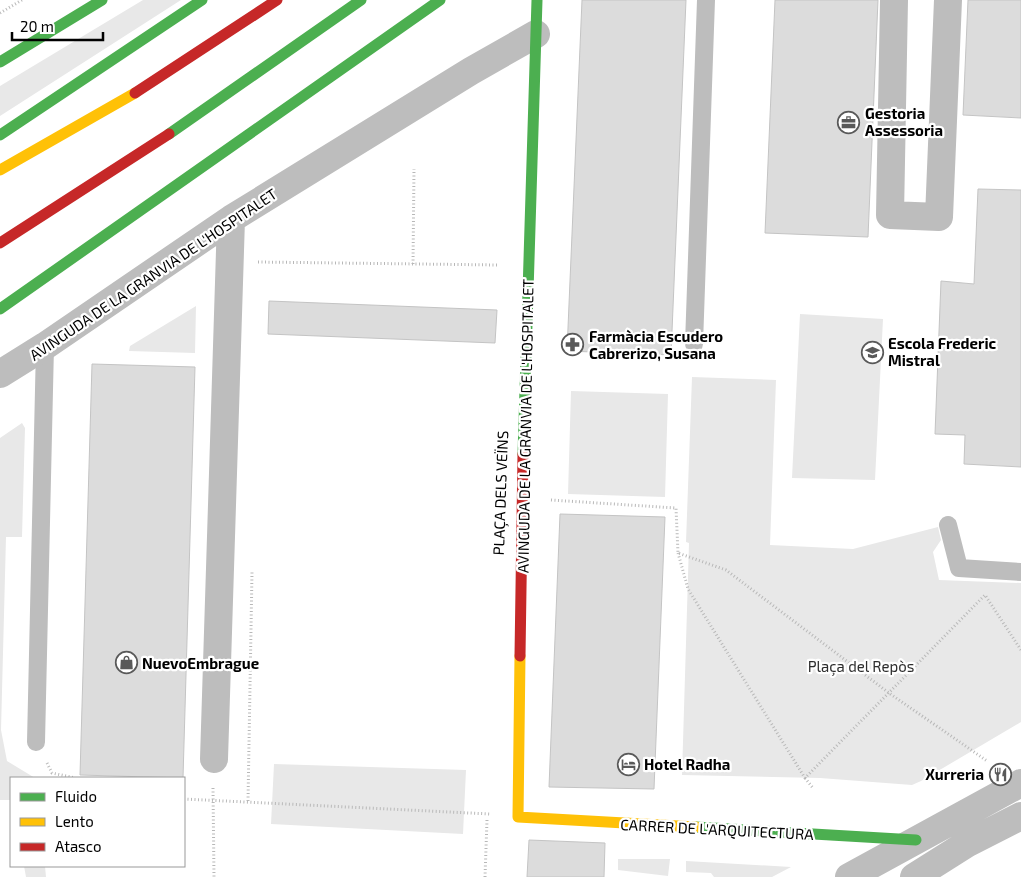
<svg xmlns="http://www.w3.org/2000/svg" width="1021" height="877" viewBox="0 0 1021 877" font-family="'Exo 2',sans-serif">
  <rect width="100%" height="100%" fill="#fff"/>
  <path fill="#e8e8e8" d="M 143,0 L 181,0 L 0,116 L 0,86 Z
    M 196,306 L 195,353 L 129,351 L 130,346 Z
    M 800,314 L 883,319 L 875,480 L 792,478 Z
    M 692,377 L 776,380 L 770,545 L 853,549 L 938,527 L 941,540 L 933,552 L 939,580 L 1021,583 L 1021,722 L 921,781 L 912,785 L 820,778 L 682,775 L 689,543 L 686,542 Z
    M 571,391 L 668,394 L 665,497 L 568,494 Z
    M 22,423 L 25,428 L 22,537 L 6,537 L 1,730 L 7,761 L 35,778 L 11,778 L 11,800 L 0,800 L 0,438 Z
    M 274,764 L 466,770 L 463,834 L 271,824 Z
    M 618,859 L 670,859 L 668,876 L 618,870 Z
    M 686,861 L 791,867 L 772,877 L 714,877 L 711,873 L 686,872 Z
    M 24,866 L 45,866 L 46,877 L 26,877 Z"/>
  <path fill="#dcdcdc" stroke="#c4c4c4" d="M 582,0 L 686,0 L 671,355 L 567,351 Z
    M 775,0 L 878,0 L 868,237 L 765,233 Z
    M 968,0 L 1021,0 L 1021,118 L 963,115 Z
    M 978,189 L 1021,190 L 1021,467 L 964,464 L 965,435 L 935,434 L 941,281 L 974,284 Z
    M 269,301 L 497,310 L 495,343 L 268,334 Z
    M 92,364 L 195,367 L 183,778 L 80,775 Z
    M 560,514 L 665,517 L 654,789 L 549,787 Z
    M 529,840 L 605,843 L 604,877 L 527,877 Z"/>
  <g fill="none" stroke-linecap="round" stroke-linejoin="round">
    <path stroke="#b8b8b8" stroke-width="3" stroke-dasharray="1 2.5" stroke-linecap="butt" d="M 0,13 L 22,0
      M 258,262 L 499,265
      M 413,264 L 414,169
      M 551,500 L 676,508 L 678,553 L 726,570 L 889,693 L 987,761
      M 678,553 L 688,589 L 805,778 L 985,595 L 1021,650
      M 47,763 L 52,773 L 75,778
      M 805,778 L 813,788
      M 213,788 L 214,877
      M 184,799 L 490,814
      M 248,801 L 252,572
      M 485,877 L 487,820"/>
    <path stroke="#bdbdbd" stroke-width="18" d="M 694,344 L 706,0
      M 948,525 L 959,568 L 1021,572
      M 36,742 L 45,346"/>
    <path stroke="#bdbdbd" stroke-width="28" d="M 894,0 L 890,215 L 939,217 L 948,0
      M 0,374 L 45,346 L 231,219 L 471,71 L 536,34
      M 214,759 L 231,219
      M 849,877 L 1021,783
      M 914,877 L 968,843 L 1021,816"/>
    <path stroke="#4caf50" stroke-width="11" d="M 0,62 L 102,0
      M 169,134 L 361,0
      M 0,135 L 202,0
      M 0,309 L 440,0
      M 523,454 L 537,0
      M 696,827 L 916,840"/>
    <path stroke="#ffc107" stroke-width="11" d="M 0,170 L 135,93
      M 520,656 L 518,817 L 696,827"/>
    <path stroke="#c62828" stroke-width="11" d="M 135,93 L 277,0
      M 0,243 L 169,134
      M 520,656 L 523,454"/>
  </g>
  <defs>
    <symbol id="office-ring" viewBox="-11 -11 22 22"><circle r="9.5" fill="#fff" stroke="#595959" stroke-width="1.5"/><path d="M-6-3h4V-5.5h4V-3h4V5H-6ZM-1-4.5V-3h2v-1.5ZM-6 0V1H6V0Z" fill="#595959"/></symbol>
    <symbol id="pharmacy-ring" viewBox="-11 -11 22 22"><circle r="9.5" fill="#fff" stroke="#595959" stroke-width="1.5"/><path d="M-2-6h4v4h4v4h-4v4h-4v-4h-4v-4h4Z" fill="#595959"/></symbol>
    <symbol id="school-ring" viewBox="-11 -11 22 22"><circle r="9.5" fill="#fff" stroke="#595959" stroke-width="1.5"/><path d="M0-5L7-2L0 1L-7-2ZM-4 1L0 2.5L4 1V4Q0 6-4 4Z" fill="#595959"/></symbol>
    <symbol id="shop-ring" viewBox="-11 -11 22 22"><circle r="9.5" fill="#fff" stroke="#595959" stroke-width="1.5"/><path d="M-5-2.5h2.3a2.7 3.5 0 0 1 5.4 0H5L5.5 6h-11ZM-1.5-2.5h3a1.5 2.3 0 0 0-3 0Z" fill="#595959"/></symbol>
    <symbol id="hotel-ring" viewBox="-11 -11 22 22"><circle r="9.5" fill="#fff" stroke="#595959" stroke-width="1.5"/><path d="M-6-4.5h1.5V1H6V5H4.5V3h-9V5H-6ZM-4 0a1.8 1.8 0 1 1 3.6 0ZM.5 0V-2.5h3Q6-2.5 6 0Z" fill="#595959"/></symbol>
    <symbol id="restaurant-ring" viewBox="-11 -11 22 22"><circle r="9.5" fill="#fff" stroke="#595959" stroke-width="1.5"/><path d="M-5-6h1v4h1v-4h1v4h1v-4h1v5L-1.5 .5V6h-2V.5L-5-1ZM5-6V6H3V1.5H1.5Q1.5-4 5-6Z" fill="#595959"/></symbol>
  </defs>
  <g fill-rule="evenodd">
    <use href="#office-ring" x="836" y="110" width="25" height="25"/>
    <use href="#pharmacy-ring" x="560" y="332" width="25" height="25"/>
    <use href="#school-ring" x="860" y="340" width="25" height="25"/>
    <use href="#shop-ring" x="114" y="650" width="25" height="25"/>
    <use href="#hotel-ring" x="616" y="752" width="25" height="25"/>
    <use href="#restaurant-ring" x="988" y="762" width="25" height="25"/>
  </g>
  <g text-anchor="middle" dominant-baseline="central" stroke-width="4.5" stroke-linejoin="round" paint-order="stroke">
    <g font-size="15" font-weight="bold" fill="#000" stroke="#fff" text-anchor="start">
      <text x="865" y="113">Gestoria<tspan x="865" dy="17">Assessoria</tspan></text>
      <text x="589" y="336">Farmàcia Escudero<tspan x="589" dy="17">Cabrerizo, Susana</tspan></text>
      <text x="888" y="343">Escola Frederic<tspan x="888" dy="17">Mistral</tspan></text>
      <text x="142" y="663">NuevoEmbrague</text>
      <text x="644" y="764">Hotel Radha</text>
      <text x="984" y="774" text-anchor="end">Xurreria</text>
    </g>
    <g font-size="15" fill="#000" stroke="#fff">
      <text transform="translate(153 274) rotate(-34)">AVINGUDA DE LA GRANVIA DE L'HOSPITALET</text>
      <text transform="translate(525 426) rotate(-89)">AVINGUDA DE LA GRANVIA DE L'HOSPITALET</text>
      <text transform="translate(500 493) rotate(-88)">PLAÇA DELS VEÏNS</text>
      <text transform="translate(717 829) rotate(3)">CARRER DE L'ARQUITECTURA</text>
    </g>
    <g font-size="15" fill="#2d2d2d" stroke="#fff">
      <text x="861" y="666">Plaça del Repòs</text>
    </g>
  </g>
  <rect x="10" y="777" width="175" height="90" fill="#ffffff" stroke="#999999"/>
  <rect x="20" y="793" width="25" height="8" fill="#4caf50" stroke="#999999"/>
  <text x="55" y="802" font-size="15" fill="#000000">Fluido</text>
  <rect x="20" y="818" width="25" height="8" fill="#ffc107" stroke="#999999"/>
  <text x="55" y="827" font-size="15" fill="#000000">Lento</text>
  <rect x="20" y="843" width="25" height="8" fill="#c62828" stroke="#999999"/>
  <text x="55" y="852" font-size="15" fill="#000000">Atasco</text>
  <path d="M12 32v8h91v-8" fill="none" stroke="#000000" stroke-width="2.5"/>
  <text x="20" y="32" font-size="15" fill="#000000" stroke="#ffffff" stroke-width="4" paint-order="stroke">20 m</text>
</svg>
